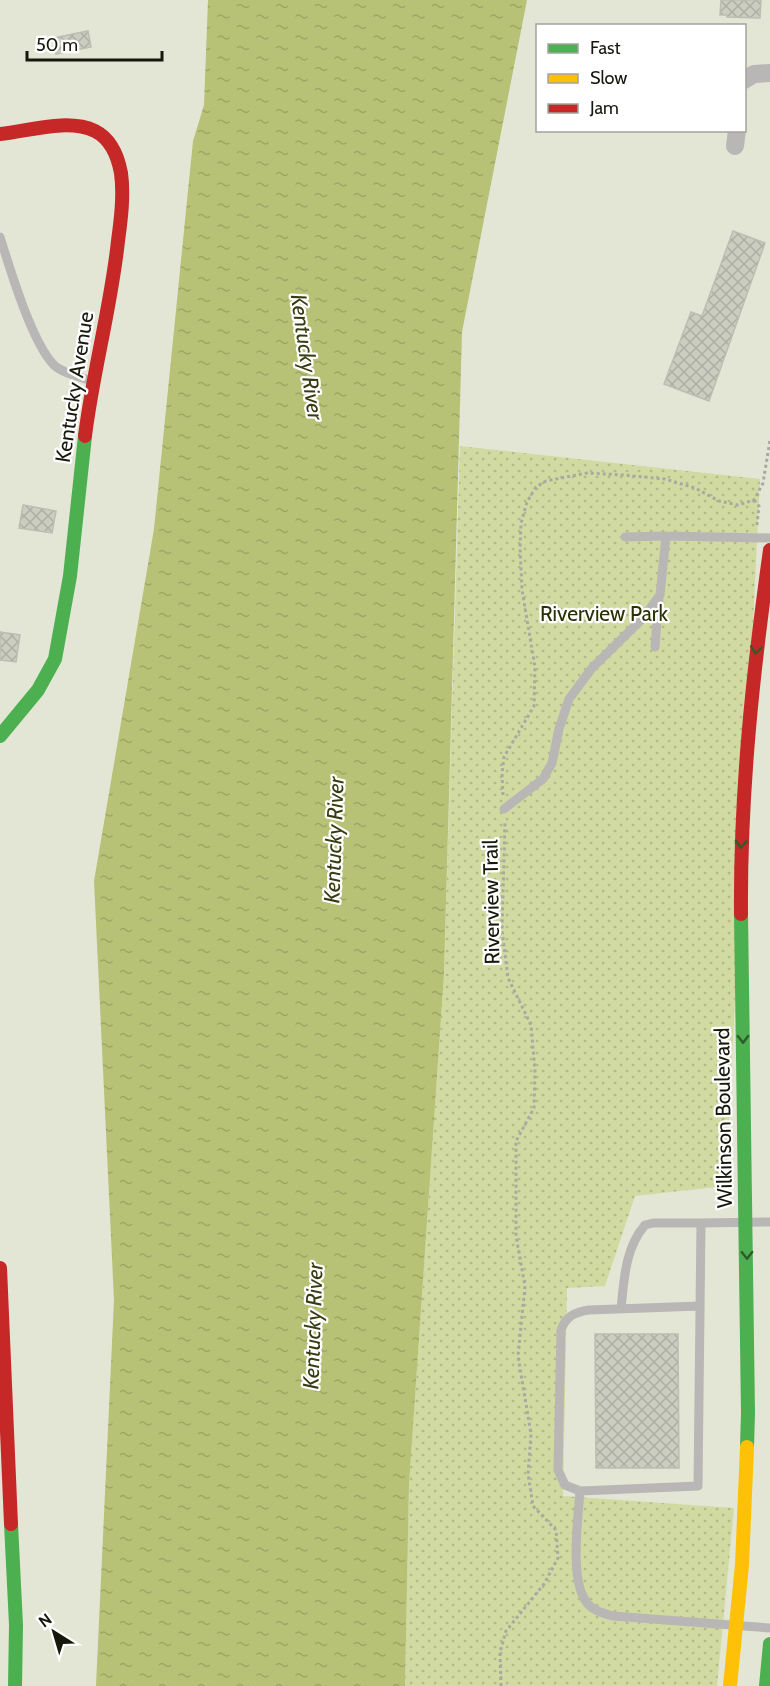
<svg xmlns="http://www.w3.org/2000/svg" width="770" height="1686" viewBox="0 0 770 1686" font-family="Cabin,sans-serif">
  <defs>
    <pattern id="park-dots" width="8" height="8" patternUnits="userSpaceOnUse" patternTransform="scale(1.5)"><rect width="8" height="8" fill="#d1daa1"/><path d="M2 2h.1M6 6h.1" fill="none" stroke="#b3ba89" stroke-width="1.8" stroke-linecap="round"/></pattern>
    <pattern id="water-ripples" width="26" height="14" patternUnits="userSpaceOnUse" patternTransform="scale(1.5)"><rect width="26" height="14" fill="#b7c276"/><path d="M2 4q2-2 4 0t4 0M15 11q2-2 4 0t4 0" fill="none" stroke="#9da665"/></pattern>
    <pattern id="building-cross-hatch" width="8" height="8" patternUnits="userSpaceOnUse" patternTransform="scale(1.5)"><rect width="8" height="8" fill="#cacdc0"/><path d="M0 0l8 8M0 8l8-8" fill="none" stroke="#adafa4"/></pattern>
  </defs>
  <rect width="100%" height="100%" fill="#e3e6d5"/>
  <path fill="url(#park-dots)" d="M 460,446 L 760,479 L 726,1186 L 635,1196 L 605,1286 L 567,1288 L 563,1496 L 734,1508 L 717,1686 L 405,1686 L 409,1485 L 444,974 Z"/>
  <path fill="url(#water-ripples)" d="M 208,0 L 527,0 L 462,332 L 444,974 L 409,1485 L 405,1686 L 96,1686 L 114,1300 L 94,881 L 154,529 L 193,141 L 204,105 Z"/>
  <path fill="url(#building-cross-hatch)" stroke="#bbbeb0" stroke-width="1.5" d="M 721,0 L 761,0 L 760,18 L 727,17 L 727,15 L 720,15 Z
    M 88,31 L 91,47 L 56,54 L 53,38 Z
    M 733,231 L 765,243 L 709,401 L 664,384 L 691,312 L 702,316 Z
    M 23,505 L 56,511 L 52,533 L 19,528 Z
    M 0,632 L 20,635 L 16,662 L 0,660 Z
    M 595,1334 L 678,1334 L 679,1468 L 596,1468 Z"/>
  <g fill="none" stroke-linecap="round" stroke-linejoin="round">
    <path stroke="#a9a8a4" stroke-width="3" stroke-dasharray="3 3" stroke-linecap="butt" d="M 754,500 L 759,506 L 757,525
      M 503,795 L 502,773 L 504,757 L 534,706 L 535,667 L 522,590 L 520,548 L 521,523 L 527,502 L 536,487 L 546,481 L 587,473 L 623,475 L 665,479 L 695,488 L 719,501 L 738,505 L 754,500 L 763,483 L 770,440
      M 501,1686 L 500,1652 L 506,1631 L 544,1584 L 558,1558 L 556,1530 L 533,1506 L 528,1474 L 531,1434 L 518,1356 L 525,1286 L 516,1236 L 516,1141 L 534,1108 L 535,1071 L 531,1025 L 508,978 L 502,930 L 505,822"/>
    <path stroke="#b9b6b6" stroke-width="9" d="M 0,237 C 10,269 32,343 54,365 C 62,373 80,377 92,381
      M 625,537 L 666,536 L 770,538
      M 655,647 L 659,597
      M 504,809 L 543,779 L 552,763 L 559,729 L 569,699 L 592,668 L 643,618 L 660,595 L 666,536
      M 770,1222 L 701,1223 L 698,1486 L 580,1491 C 578,1519 570,1576 585,1600 C 591,1610 602,1613 613,1616 L 770,1628
      M 621,1309 C 624,1280 625,1248 645,1225 L 653,1223 L 701,1223
      M 580,1491 L 565,1485 L 558,1470 L 561,1330 C 566,1316 575,1312 589,1310 L 700,1306"/>
    <path stroke="#b9b6b6" stroke-width="18" d="M 744,80 L 754,74 L 770,73
      M 735,146 L 737,130"/>
    <path stroke="#4caf50" stroke-width="14" d="M 0,736 L 38,690 L 55,659 L 70,576 L 85,436
      M 741,914 L 748,1413 L 747,1447
      M 11,1524 L 16,1625 L 15,1686
      M 766,1686 L 770,1644"/>
    <path stroke="#ffc107" stroke-width="14" d="M 730,1686 L 742,1565 L 747,1447"/>
    <path stroke="#c62828" stroke-width="14" d="M 0,134 C 29,131 68,118 95,131 C 111,139 118,157 121,173 C 124,195 121,219 118,241 C 111,307 93,371 85,436
      M 741,914 C 740,792 753,671 770,550
      M 0,1268 L 11,1524"/>
  </g>
  <defs><path id="oneway-chevron" d="M-2-3.5L2.5 0L-2 3.5" fill="none" stroke-width="1.6" stroke-linecap="round" stroke-linejoin="round" transform="scale(1.5)"/></defs>
  <g stroke="#2e5c2b">
    <use href="#oneway-chevron" transform="translate(756 650) rotate(98)"/>
    <use href="#oneway-chevron" transform="translate(741 844) rotate(92)"/>
    <use href="#oneway-chevron" transform="translate(743 1039) rotate(89)"/>
    <use href="#oneway-chevron" transform="translate(747 1255) rotate(89)"/>
  </g>
  <g text-anchor="middle" dominant-baseline="central" stroke-width="4.5" stroke-linejoin="round" paint-order="stroke">
    <g font-size="21" fill="#16180c" stroke="#fff">
      <text transform="translate(74 387) rotate(-81)">Kentucky Avenue</text>
      <text transform="translate(491 902) rotate(-91)">Riverview Trail</text>
      <text transform="translate(723 1118) rotate(-91)">Wilkinson Boulevard</text>
    </g>
    <g font-size="21" fill="#2c3105" stroke="#fff">
      <text x="604" y="613">Riverview Park</text>
    </g>
    <g font-size="22" font-style="italic" fill="#373c12" stroke="#fff">
      <text transform="translate(307 357) rotate(82)">Kentucky River</text>
      <text transform="translate(334 840) rotate(-88)">Kentucky River</text>
      <text transform="translate(313 1326) rotate(-88)">Kentucky River</text>
    </g>
  </g>
  <rect x="536" y="24" width="210" height="108" fill="#ffffff" stroke="#a2a39e" stroke-width="1.5"/>
  <rect x="548" y="44" width="30" height="9" fill="#4caf50" stroke="#a2a39e" stroke-width="1.5"/>
  <text x="590" y="54" font-size="18" fill="#16180c">Fast</text>
  <rect x="548" y="74" width="30" height="9" fill="#ffc107" stroke="#a2a39e" stroke-width="1.5"/>
  <text x="590" y="84" font-size="18" fill="#16180c">Slow</text>
  <rect x="548" y="104" width="30" height="9" fill="#c62828" stroke="#a2a39e" stroke-width="1.5"/>
  <text x="590" y="114" font-size="18" fill="#16180c">Jam</text>
  <g transform="translate(54 1632) rotate(323)" stroke="#ffffff" stroke-width="4.5" paint-order="stroke">
  <path d="M0-4.5L10 22L0 15L-10 22Z" fill="#16180c"/>
  <text y="-9" font-size="16" font-weight="bold" text-anchor="middle" fill="#16180c">N</text>
  </g>
  <path d="M27 51v9h135v-9" fill="none" stroke="#16180c" stroke-width="3"/>
  <text x="36" y="51" font-size="18" fill="#16180c" stroke="#ffffff" stroke-width="4.5" paint-order="stroke">50 m</text>
</svg>
